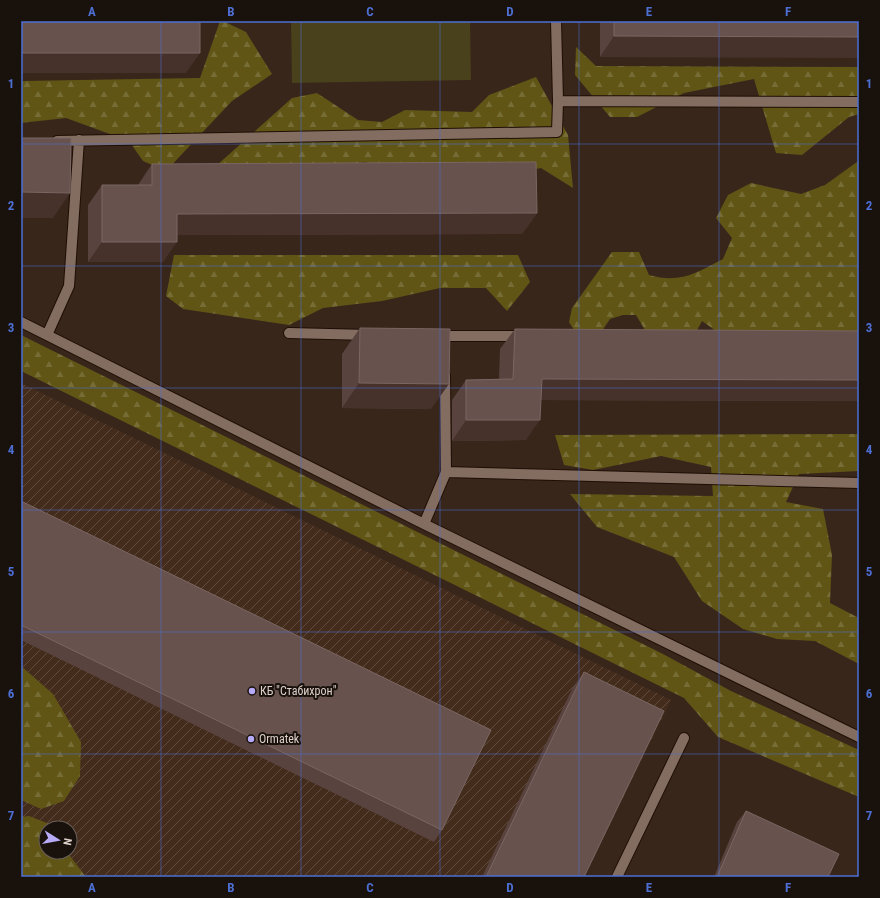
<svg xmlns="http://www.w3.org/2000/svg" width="880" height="898" viewBox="0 0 880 898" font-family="'Roboto Condensed',sans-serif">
  <defs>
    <pattern id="industrial-furrows" width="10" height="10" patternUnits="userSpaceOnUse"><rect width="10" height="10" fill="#442c1d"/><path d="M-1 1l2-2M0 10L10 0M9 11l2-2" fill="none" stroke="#5f4a3c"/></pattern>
    <pattern id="forest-firs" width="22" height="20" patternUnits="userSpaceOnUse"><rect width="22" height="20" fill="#605515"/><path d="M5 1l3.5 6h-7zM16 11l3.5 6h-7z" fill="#766c36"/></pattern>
  </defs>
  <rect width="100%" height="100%" fill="#38261b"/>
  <path fill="url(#industrial-furrows)" fill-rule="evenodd" d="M 21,383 L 671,700 L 584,877 L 21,877 ZM 46,828 L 70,828 L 70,852 L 46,852 Z"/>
  <path fill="#48411b" d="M 291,21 L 470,21 L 471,80 L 292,83 Z"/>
  <path fill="url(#forest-firs)" d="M 220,21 L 223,21 L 246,32 L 272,74 L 232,101 L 166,171 L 143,161 L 129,141 L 66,118 L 21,123 L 21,81 L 200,78 Z
    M 576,47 L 596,66 L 859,67 L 859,114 L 849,117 L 802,155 L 776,153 L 754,79 L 684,93 L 637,117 L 610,117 L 575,75 Z
    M 536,77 L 568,135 L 573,188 L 541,168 L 467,181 L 364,162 L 288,174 L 216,166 L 292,98 L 317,93 L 358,120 L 382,122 L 405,110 L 472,112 L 489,95 Z
    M 857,162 L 859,162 L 859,332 L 755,359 L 702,321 L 684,355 L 657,350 L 636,315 L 623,315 L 610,319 L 588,352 L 569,322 L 572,308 L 612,252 L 639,252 L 649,275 C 680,284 696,273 723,259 L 732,238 L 716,218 L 728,195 L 751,183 L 801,194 L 825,185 Z
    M 174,255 L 518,255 L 530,282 L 507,311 L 486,288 L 440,288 L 382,301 L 323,308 L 289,325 L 183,309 L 166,296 Z
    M 21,335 L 663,654 L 731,691 L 859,750 L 859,797 L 718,737 L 684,698 L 21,371 Z
    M 859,434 L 859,471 L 799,474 L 786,502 L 823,509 L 832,555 L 830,603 L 859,618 L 859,664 L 815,641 L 777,639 L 743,629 L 702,601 L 674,557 L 597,527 L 570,494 L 713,496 L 711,467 L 661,456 L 593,470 L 564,465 L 555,435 Z
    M 21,666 L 53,694 L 81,742 L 80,776 L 64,801 L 41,809 L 21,800 Z
    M 29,816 L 57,827 L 57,828 L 46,828 L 46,852 L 67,852 L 86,877 L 21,877 L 21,817 Z"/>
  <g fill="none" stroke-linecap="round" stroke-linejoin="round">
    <defs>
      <path id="minor" d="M 556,21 L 558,101
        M 57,141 L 557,132 L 558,101 L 859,102
        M 21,322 L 424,524 L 859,737
        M 289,333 L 369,335
        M 47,335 L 69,286 L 79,140
        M 437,336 L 523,336
        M 445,376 L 446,472
        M 424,524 L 446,472 L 859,483
        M 617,877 L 684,738"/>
    </defs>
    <use href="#minor" stroke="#1f0e05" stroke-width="12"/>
    <use href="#minor" stroke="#836d61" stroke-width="10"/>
  </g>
  <path fill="#59433f" d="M 600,21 L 859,21 L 600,57 Z
    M 152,164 L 537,213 L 522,234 L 177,235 L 163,262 L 88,262 L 88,205 L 102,185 L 138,185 Z
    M 360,328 L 431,409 L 342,408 L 342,354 Z
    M 515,329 L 859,331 L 859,401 L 541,400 L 526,440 L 452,441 L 452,400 L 466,380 L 499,379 L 500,349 Z
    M 21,501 L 442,830 L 434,842 L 21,640 Z
    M 584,672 L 584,877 L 482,877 L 573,687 Z
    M 746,811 L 828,877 L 714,877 L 737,822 Z"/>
  <path fill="#46312b" d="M 614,36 L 859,37 L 859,58 L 600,57 Z
    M 21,53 L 200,53 L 186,73 L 21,73 Z
    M 21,192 L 70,193 L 53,218 L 21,218 Z
    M 537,213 L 522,234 L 163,235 L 177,214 Z
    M 102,242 L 177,242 L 163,262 L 88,262 Z
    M 542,379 L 859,380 L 859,401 L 528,400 Z
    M 359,383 L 449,384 L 431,409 L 342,408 Z
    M 466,420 L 540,420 L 526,440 L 452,441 Z"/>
  <path fill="#67524e" stroke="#7a6662" d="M 21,21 L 200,21 L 200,53 L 21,53 Z
    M 614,21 L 859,21 L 859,37 L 614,36 Z
    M 21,138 L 71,138 L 70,193 L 21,192 Z
    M 536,162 L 537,213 L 177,214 L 177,242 L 102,242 L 102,185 L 152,185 L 152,164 Z
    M 360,328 L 450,329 L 449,384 L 359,383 Z
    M 515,329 L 859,331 L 859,380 L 542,379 L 540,420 L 466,420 L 466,380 L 513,379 Z
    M 21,501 L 491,730 L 442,830 L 21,625 Z
    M 584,672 L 664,711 L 584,877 L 486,877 Z
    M 746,811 L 839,854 L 828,877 L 717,877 Z"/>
  <path fill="none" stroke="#4d6fd4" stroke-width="1" stroke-opacity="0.55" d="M 161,21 L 161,877M 301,21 L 301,877M 440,21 L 440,877M 579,21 L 579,877M 719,21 L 719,877M 21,144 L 859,144M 21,266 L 859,266M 21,388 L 859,388M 21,510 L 859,510M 21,632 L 859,632M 21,754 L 859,754"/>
  <g fill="#b7abf8" stroke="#19110c" stroke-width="1.5">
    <circle cx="252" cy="691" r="4"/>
    <circle cx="251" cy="739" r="4"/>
  </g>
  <g text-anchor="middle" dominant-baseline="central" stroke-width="4" stroke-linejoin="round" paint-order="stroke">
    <g font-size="12" fill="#ded1ca" stroke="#19110c" text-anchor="start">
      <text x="260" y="691">КБ "Стабихрон"</text>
      <text x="259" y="739">Ormatek</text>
    </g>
  </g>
  <rect width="880" height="898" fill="none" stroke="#19110c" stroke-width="44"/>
  <g transform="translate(58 840) rotate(101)"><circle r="19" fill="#19110c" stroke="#685e58"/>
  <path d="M0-3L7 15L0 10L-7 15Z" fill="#b7abf8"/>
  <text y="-6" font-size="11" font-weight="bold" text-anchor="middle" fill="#ded1ca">N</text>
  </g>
  <rect x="22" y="22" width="836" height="854" fill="none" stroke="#4d6fd4" stroke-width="1.5"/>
  <g font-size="13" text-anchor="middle" font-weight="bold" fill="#4d6fd4">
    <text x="92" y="16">A</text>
    <text x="231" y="16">B</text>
    <text x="370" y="16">C</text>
    <text x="510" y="16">D</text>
    <text x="649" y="16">E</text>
    <text x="788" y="16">F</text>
    <text x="11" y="88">1</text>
    <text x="869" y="88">1</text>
    <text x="11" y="210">2</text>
    <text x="869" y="210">2</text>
    <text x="11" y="332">3</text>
    <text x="869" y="332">3</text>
    <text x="11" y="454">4</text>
    <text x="869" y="454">4</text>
    <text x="11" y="576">5</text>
    <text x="869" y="576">5</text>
    <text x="11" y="698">6</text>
    <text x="869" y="698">6</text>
    <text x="11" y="820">7</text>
    <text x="869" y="820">7</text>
    <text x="92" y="892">A</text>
    <text x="231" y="892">B</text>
    <text x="370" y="892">C</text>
    <text x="510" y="892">D</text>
    <text x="649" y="892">E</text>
    <text x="788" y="892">F</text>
  </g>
</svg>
